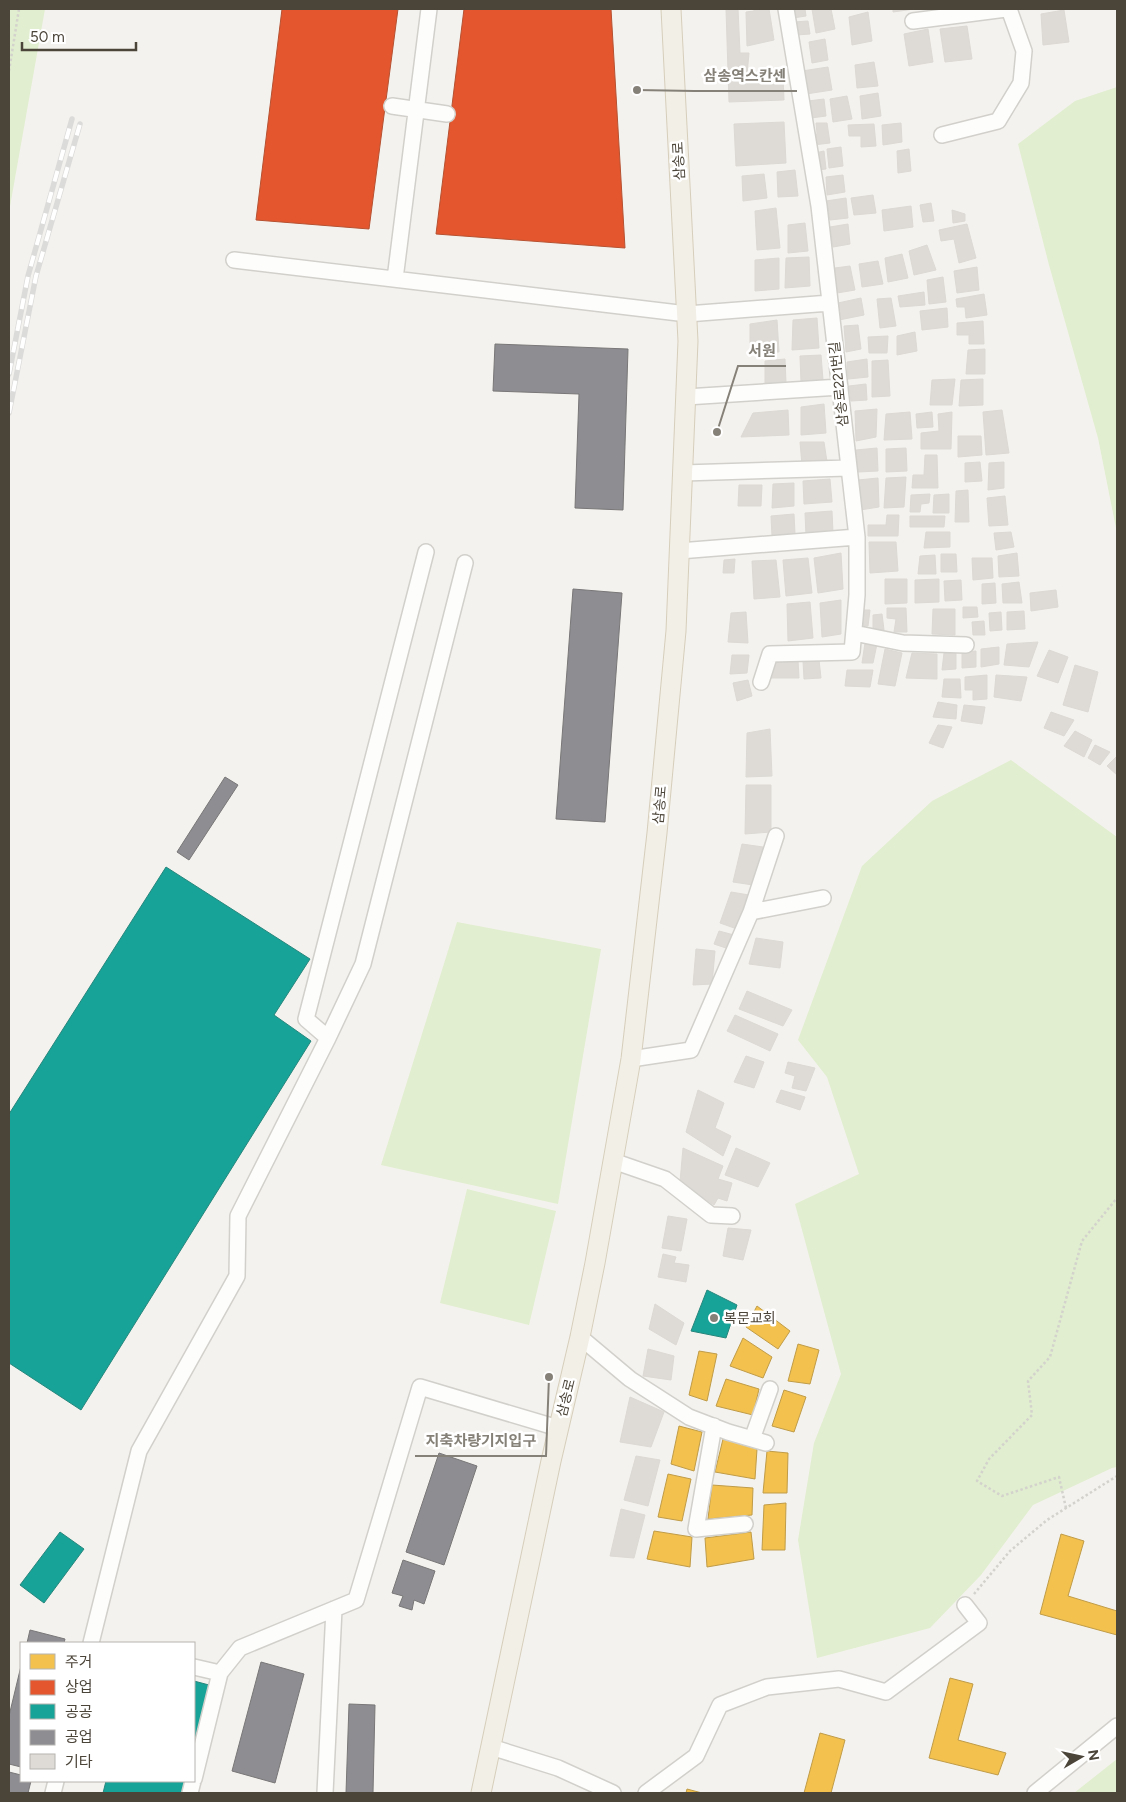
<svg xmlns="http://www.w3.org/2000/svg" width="1126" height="1802" viewBox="0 0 1126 1802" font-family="Figtree,'Noto Sans KR',sans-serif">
  <rect width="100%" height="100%" fill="#f4f2ee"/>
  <path fill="#e1eecf" d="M 9,9 L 45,9 L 9,212 Z
    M 1117,87 L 1117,533 L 1098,438 L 1049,265 L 1018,144 L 1075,101 Z
    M 1011,760 L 1117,837 L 1117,1467 L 1112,1468 L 1033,1505 L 981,1575 L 930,1628 L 817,1658 L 798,1540 L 814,1443 L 841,1374 L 795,1204 L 859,1174 L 827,1077 L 798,1040 L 862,866 L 932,801 Z
    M 457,922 L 601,949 L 558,1204 L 381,1165 Z
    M 467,1189 L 556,1211 L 529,1325 L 440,1303 Z
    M 1117,1759 L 1117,1793 L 1074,1793 Z"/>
  <path fill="#f2c14e" stroke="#c09c48" d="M 504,9 L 548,9 L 543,33 L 502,29 Z
    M 322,66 L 339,102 L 378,109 L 374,147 L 333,140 L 307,169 L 279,147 L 302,117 L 288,78 Z
    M 524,75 L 557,82 L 554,130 L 592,160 L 568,194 L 531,162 L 489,185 L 477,142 L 513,128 Z
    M 757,1306 L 790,1331 L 778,1349 L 746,1327 Z
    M 743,1338 L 772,1357 L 763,1378 L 730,1366 Z
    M 798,1344 L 819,1350 L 810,1384 L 788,1381 Z
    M 699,1351 L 717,1354 L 707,1401 L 689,1395 Z
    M 726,1379 L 759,1389 L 753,1415 L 716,1406 Z
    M 784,1390 L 806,1397 L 794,1432 L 772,1426 Z
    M 679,1426 L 702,1432 L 694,1471 L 671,1464 Z
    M 723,1439 L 757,1449 L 755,1479 L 715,1472 Z
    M 767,1451 L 788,1453 L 787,1493 L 763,1493 Z
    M 668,1474 L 691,1479 L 682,1521 L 658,1517 Z
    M 712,1485 L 753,1488 L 752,1515 L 708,1519 Z
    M 786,1503 L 785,1550 L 762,1550 L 764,1505 Z
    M 654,1531 L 692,1537 L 690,1567 L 647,1559 Z
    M 751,1532 L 754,1559 L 707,1567 L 705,1538 Z
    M 1061,1534 L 1084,1541 L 1068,1596 L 1117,1611 L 1117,1635 L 1040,1614 Z
    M 950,1678 L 973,1684 L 958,1740 L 1006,1753 L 998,1775 L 929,1758 Z
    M 820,1733 L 845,1740 L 831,1793 L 804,1793 Z
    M 687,1789 L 702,1793 L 686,1793 Z"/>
  <path fill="#e4572e" stroke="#b65131" d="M 282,9 L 398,9 L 369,229 L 256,220 Z
    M 464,9 L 611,9 L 625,248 L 436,234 Z"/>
  <path fill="#17a398" stroke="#27867c" d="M 166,867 L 310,959 L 274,1015 L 311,1041 L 81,1410 L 9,1363 L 9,1114 Z
    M 707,1290 L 737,1305 L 726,1338 L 691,1331 Z
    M 60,1532 L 84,1549 L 44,1603 L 20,1585 Z
    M 194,1681 L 209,1685 L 194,1749 Z
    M 106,1781 L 186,1781 L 183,1793 L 103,1793 Z"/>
  <path fill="#8d8d92" stroke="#797777" d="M 495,344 L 628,349 L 623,510 L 575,508 L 579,394 L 493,391 Z
    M 573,589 L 622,593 L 605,822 L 556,819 Z
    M 225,777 L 238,785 L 189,860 L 177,852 Z
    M 439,1453 L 477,1466 L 444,1565 L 406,1552 Z
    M 403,1560 L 435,1571 L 424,1604 L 414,1600 L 412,1610 L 399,1606 L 403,1596 L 392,1593 Z
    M 30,1630 L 65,1639 L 64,1643 L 27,1643 Z
    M 261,1662 L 304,1674 L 275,1783 L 232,1771 Z
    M 21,1666 L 21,1767 L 9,1764 L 9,1716 Z
    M 349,1704 L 375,1705 L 373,1793 L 346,1793 Z
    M 9,1772 L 21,1775 L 21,1781 L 31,1781 L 28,1793 L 9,1793 Z"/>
  <path fill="#dedbd6" stroke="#dcd9d4" d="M 726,9 L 738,9 L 740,53 L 749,53 L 747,75 L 783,75 L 784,100 L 729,102 Z
    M 754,9 L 769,9 L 774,40 L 747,46 L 746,12 L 754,11 Z
    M 792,9 L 805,9 L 806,16 L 793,18 Z
    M 812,9 L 831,9 L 835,29 L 816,33 Z
    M 893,9 L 914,9 L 893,12 Z
    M 1064,10 L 1069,42 L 1043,45 L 1041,14 Z
    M 868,12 L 872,41 L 852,45 L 849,17 Z
    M 808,21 L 810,34 L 796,35 L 794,22 Z
    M 967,26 L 972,59 L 945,62 L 940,29 Z
    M 928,29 L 933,62 L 909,66 L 904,34 Z
    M 825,39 L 828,60 L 812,63 L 809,42 Z
    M 874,62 L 878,86 L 857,88 L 855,65 Z
    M 828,67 L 832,90 L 806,94 L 802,71 Z
    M 878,93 L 881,116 L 862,119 L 860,96 Z
    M 847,96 L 852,119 L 833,122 L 830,99 Z
    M 824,99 L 826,116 L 811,118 L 808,101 Z
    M 784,122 L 786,163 L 736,166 L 734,124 Z
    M 816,123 L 827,123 L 830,143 L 813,145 L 812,135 L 817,134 Z
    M 901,123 L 902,142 L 883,145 L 882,125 Z
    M 874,124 L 876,146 L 861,147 L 861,136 L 849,136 L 848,125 Z
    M 841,147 L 843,166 L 829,168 L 827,149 Z
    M 909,149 L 911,171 L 898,173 L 897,151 Z
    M 824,151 L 826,169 L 817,170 L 815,153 Z
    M 795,170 L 798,196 L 778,197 L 777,172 Z
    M 764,174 L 767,198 L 743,201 L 742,176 Z
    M 843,175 L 845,192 L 827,195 L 826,177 Z
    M 873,195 L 876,213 L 854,215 L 851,198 Z
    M 846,198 L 848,218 L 830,220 L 826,201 Z
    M 931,203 L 934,221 L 923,222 L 920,205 Z
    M 911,206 L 913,227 L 884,231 L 882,210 Z
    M 776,208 L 780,248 L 757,250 L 755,211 Z
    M 952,210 L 965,214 L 965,221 L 953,223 Z
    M 805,223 L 808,251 L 788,253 L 788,225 Z
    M 848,224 L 850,244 L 833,247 L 830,227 Z
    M 967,224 L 976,258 L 959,263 L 954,239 L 941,241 L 939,230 Z
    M 927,245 L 936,270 L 914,275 L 909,251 Z
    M 902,254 L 908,278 L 888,282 L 885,258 Z
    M 809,257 L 810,286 L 785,288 L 786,258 Z
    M 779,258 L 779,289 L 755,291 L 755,260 Z
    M 878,261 L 883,284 L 862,287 L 859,264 Z
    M 850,266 L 855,290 L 837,293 L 835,268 Z
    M 977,267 L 979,290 L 957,293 L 954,271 Z
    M 943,277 L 946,302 L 929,304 L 927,280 Z
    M 924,292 L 925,305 L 900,307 L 898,296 Z
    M 984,294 L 987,315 L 966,318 L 965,307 L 957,307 L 956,299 Z
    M 861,298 L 864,315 L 839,320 L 838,303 Z
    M 891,298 L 896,326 L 880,328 L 877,299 Z
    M 947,308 L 948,327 L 922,330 L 920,311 Z
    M 817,318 L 819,348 L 792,350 L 793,320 Z
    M 777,320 L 779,352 L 750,353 L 750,324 Z
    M 983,321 L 984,344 L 969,344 L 969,335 L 957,335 L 957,323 Z
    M 858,325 L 861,349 L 846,352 L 844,326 Z
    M 915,332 L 917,351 L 897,355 L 897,336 Z
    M 888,336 L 887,353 L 869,353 L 868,337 Z
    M 985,349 L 985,374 L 966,374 L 968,350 Z
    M 821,355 L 823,380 L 801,382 L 800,356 Z
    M 785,359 L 786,383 L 765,384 L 765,361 Z
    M 867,359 L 868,377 L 848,379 L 847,362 Z
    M 888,360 L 890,396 L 872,397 L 872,361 Z
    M 955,379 L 952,405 L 930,405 L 932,380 Z
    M 983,379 L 983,405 L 959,406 L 961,380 Z
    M 866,384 L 867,400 L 851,401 L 849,386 Z
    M 824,404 L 826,433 L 801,435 L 801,407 Z
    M 877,409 L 876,437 L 856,441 L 855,411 Z
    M 788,410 L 789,435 L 741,437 L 753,413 Z
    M 1002,410 L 1009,453 L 986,455 L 983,412 Z
    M 910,412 L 912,439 L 884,440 L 886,414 Z
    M 932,412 L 933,427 L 917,428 L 916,414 Z
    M 952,412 L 951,449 L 921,449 L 921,433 L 939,431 L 938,414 Z
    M 958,436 L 981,436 L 982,455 L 958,457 Z
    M 800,442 L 824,442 L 827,462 L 802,465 Z
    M 877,448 L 878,471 L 858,472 L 856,450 Z
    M 906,448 L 907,471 L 886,472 L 886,449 Z
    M 925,455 L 937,455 L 938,488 L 912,488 L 913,475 L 924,475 Z
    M 980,462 L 982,481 L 965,482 L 965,463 Z
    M 1004,462 L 1004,488 L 988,490 L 989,463 Z
    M 906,477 L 904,507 L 884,508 L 886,478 Z
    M 878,478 L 879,507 L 860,510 L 858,480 Z
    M 830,479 L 832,502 L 804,504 L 803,481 Z
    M 794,483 L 794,506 L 772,508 L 773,484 Z
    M 739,485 L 762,485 L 761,506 L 738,506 Z
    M 968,490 L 969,522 L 955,522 L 956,491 Z
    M 930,494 L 929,503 L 921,504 L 920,512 L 910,512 L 911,495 Z
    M 949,494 L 949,513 L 933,513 L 934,495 Z
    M 1005,496 L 1008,525 L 989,526 L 987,498 Z
    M 832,511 L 833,533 L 806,535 L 805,513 Z
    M 794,514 L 795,534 L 772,536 L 771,516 Z
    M 887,515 L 899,515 L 898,536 L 868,536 L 868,525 L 886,525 Z
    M 910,516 L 945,516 L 944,527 L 910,527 Z
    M 926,532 L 950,532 L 950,547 L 924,548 Z
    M 1011,532 L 1014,547 L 996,550 L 994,533 Z
    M 869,542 L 896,542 L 898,571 L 870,573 Z
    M 841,553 L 843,589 L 818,593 L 814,558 Z
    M 1017,553 L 1019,576 L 999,577 L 998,556 Z
    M 941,554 L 956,554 L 957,572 L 941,572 Z
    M 935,555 L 936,574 L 918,574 L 920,556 Z
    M 808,558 L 812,593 L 786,596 L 783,560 Z
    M 972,558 L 992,558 L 993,578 L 973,580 Z
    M 735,559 L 734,573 L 723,573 L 724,560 Z
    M 776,560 L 780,597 L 754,599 L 752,561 Z
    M 885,579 L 907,579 L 907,603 L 885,604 Z
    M 939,579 L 939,602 L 915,603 L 915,580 Z
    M 961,580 L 962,600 L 945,601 L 944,581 Z
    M 1019,582 L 1022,603 L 1003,603 L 1002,584 Z
    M 995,583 L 996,603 L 982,604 L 982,584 Z
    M 1056,590 L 1058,607 L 1031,611 L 1030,593 Z
    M 841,600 L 841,634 L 822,637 L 820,603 Z
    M 810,602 L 813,638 L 788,641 L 787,604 Z
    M 963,607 L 977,607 L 978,617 L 963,618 Z
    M 887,608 L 906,608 L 907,632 L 894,632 L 896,619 L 887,618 Z
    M 933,609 L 955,609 L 955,635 L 932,634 Z
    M 861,610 L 870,610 L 868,626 L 859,626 Z
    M 1024,611 L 1025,629 L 1007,630 L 1007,612 Z
    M 746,612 L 748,643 L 728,642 L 731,613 Z
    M 1001,612 L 1002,630 L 990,631 L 989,613 Z
    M 882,614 L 884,630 L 873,631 L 873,615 Z
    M 984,621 L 985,635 L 973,635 L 972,622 Z
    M 1038,642 L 1029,667 L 1004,665 L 1007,644 Z
    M 865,643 L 877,644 L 873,663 L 862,663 Z
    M 999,647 L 999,664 L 981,667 L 981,649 Z
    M 885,649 L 902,653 L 895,686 L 878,684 Z
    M 1049,650 L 1068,657 L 1058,683 L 1037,676 Z
    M 976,651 L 976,667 L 962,668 L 962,652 Z
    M 912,653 L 937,654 L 937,679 L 906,678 Z
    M 944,653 L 956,653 L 956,669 L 942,670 Z
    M 732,655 L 749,655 L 747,673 L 730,674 Z
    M 798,660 L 799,678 L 768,678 L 773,661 Z
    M 819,660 L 821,678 L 804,679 L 803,661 Z
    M 1075,665 L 1098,672 L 1088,712 L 1063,705 Z
    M 847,670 L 873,670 L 870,687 L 845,686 Z
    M 987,675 L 987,699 L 973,700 L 973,690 L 965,690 L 965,677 Z
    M 996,675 L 1027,677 L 1021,701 L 994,697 Z
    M 944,679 L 960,679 L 961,698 L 942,697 Z
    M 748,680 L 752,696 L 737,701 L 733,683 Z
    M 938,702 L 957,705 L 956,719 L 933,717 Z
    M 964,705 L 985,707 L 982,724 L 961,721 Z
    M 1051,712 L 1074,720 L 1064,736 L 1044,728 Z
    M 938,725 L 952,727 L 943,748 L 929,743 Z
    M 770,729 L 772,776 L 746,777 L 747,733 Z
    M 1075,731 L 1092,740 L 1084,757 L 1064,746 Z
    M 1095,745 L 1110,752 L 1100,765 L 1088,758 Z
    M 1117,756 L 1117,775 L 1107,766 Z
    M 746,785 L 771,785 L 771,832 L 745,834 Z
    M 742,844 L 763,847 L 753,885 L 733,882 Z
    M 731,892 L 749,895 L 737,929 L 720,923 Z
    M 719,931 L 734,935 L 729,949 L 714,944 Z
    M 756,938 L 783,942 L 780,968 L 749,964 Z
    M 696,949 L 715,951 L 712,984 L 693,985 Z
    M 747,991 L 792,1010 L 783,1026 L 739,1009 Z
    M 735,1015 L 778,1034 L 770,1051 L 727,1031 Z
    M 746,1056 L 764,1062 L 754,1088 L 734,1082 Z
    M 788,1062 L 815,1068 L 806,1091 L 792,1088 L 795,1076 L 785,1073 Z
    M 698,1090 L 724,1103 L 715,1128 L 731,1136 L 723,1156 L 686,1132 Z
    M 781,1090 L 805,1097 L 800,1110 L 776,1102 Z
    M 683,1148 L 723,1166 L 718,1179 L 732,1183 L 727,1201 L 718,1198 L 714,1205 L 680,1182 Z
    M 736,1148 L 770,1163 L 758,1187 L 725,1175 Z
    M 668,1216 L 687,1219 L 681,1251 L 662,1248 Z
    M 728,1228 L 751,1230 L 743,1260 L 723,1256 Z
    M 663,1254 L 676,1257 L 674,1263 L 689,1265 L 686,1282 L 658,1277 Z
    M 655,1304 L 684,1323 L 676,1345 L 649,1329 Z
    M 648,1349 L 674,1356 L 671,1380 L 643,1376 Z
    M 630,1397 L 664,1412 L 651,1447 L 620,1442 Z
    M 636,1456 L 660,1460 L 648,1506 L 624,1500 Z
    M 621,1509 L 645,1515 L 634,1558 L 610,1556 Z"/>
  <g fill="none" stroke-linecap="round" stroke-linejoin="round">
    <defs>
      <path id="minor" d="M 913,21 L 1006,9
        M 392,106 L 447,114
        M 942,135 L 998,121 L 1021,83 L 1024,51 L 1009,9
        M 234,260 L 687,314 L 830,303
        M 395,279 L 429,9
        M 686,397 L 840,387
        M 683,473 L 848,468
        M 679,551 L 857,537
        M 854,633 L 903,643 L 966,645
        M 761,682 L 770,654 L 852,652 L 857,595 L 857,537 L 819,206 L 786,9
        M 751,912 L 823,898
        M 328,1038 L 363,964 L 465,563
        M 631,1059 L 691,1050 L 751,912 L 776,836
        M 613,1161 L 665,1179 L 711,1215 L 732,1216
        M 580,1337 L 630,1379 L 689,1417 L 728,1432 L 766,1443
        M 714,1426 L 696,1529 L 745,1524
        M 752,1439 L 770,1389
        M 91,1643 L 139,1451 L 237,1276 L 238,1216 L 328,1038 L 306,1019 L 426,552
        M 194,1667 L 220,1673
        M 491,1747 L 558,1768 L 613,1793
        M 194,1779 L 220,1673 L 240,1648 L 356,1600 L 420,1387 L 558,1428
        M 53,1793 L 56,1781
        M 190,1793 L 193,1781
        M 325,1793 L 334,1609
        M 646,1793 L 696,1756 L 720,1705 L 767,1687 L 839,1679 L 886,1692 L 979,1623 L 965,1605
        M 1035,1793 L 1117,1726"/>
      <path id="major" d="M 481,1793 L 551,1461 L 580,1337 L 595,1263 L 631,1059 L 657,833 L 676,631 L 688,341 L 671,9"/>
    </defs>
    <use href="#minor" stroke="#d2d0cb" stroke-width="18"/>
    <use href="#major" stroke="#d6cebb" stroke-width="21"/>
    <path stroke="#d3d2cc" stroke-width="2.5" stroke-dasharray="2.5 2.5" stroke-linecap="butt" d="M 9,71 L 19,9
      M 1066,1508 L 1059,1477 L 1002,1496 L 977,1481 L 989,1459 L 1032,1415 L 1028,1381 L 1050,1357 L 1082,1241 L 1117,1198
      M 974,1594 L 1010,1551 L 1047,1520 L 1117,1476"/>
    <use href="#minor" stroke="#fdfdfc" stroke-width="15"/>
    <use href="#major" stroke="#f2efe6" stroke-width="19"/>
    <defs>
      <path id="rail" d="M 9,374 L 28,276 L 72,119
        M 9,413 L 36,276 L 80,124"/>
    </defs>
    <use href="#rail" stroke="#dbdbda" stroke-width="5.5"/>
    <use href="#rail" stroke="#fff" stroke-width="4" stroke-dasharray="11" stroke-linecap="butt"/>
  </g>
  <circle fill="#868178" stroke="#fff" stroke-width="2" cx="714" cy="1318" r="5"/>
  <g text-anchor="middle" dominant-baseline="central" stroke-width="5" stroke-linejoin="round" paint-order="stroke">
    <g font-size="14" fill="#4b4439" stroke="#fff">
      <text transform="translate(679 161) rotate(-93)">삼송로</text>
      <text transform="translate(839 384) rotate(-96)">삼송로221번길</text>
      <text transform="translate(660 805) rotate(-85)">삼송로</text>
      <text transform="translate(566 1398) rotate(-76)">삼송로</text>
    </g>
    <g font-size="14" fill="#4b4439" stroke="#fff" text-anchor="start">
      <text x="724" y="1318">복문교회</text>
    </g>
  </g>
  <path fill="none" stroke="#868178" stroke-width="2" d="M637 90L694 91H797M717 432L738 366H786M549 1377L546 1456H415"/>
  <g fill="#868178" stroke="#fff" stroke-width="2">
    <circle cx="637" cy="90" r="5"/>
    <circle cx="717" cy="432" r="5"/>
    <circle cx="549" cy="1377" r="5"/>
  </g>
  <g font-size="15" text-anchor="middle" font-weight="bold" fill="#868178" stroke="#fff" stroke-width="5" stroke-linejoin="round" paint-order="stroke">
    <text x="745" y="81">삼송역스칸센</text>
    <text x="762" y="356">서원</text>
    <text x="481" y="1446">지축차량기지입구</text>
  </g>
  <rect width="1126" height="1802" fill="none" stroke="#4b4439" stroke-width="20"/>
  <rect x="20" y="1642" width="175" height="140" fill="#ffffff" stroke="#b7b4b0"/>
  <rect x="30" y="1654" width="25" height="15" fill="#f2c14e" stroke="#b7b4b0"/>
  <text x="65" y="1667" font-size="15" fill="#4b4439">주거</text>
  <rect x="30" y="1680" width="25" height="15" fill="#e4572e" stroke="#b7b4b0"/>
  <text x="65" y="1692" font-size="15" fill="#4b4439">상업</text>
  <rect x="30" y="1704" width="25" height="15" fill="#17a398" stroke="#b7b4b0"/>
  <text x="65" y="1717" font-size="15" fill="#4b4439">공공</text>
  <rect x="30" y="1730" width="25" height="15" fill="#8d8d92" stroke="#b7b4b0"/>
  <text x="65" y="1742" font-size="15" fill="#4b4439">공업</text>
  <rect x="30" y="1754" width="25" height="15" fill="#dedbd6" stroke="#b7b4b0"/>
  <text x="65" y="1767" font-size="15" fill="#4b4439">기타</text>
  <g transform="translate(1081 1757) rotate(81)" stroke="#ffffff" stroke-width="4" paint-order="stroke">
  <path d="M0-4L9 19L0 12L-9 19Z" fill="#4b4439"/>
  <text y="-8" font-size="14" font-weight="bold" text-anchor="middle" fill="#4b4439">N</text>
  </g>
  <path d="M22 42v8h114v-8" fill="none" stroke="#4b4439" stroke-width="2.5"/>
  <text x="30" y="42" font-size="15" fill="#4b4439" stroke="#ffffff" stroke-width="4" paint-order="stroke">50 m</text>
</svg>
